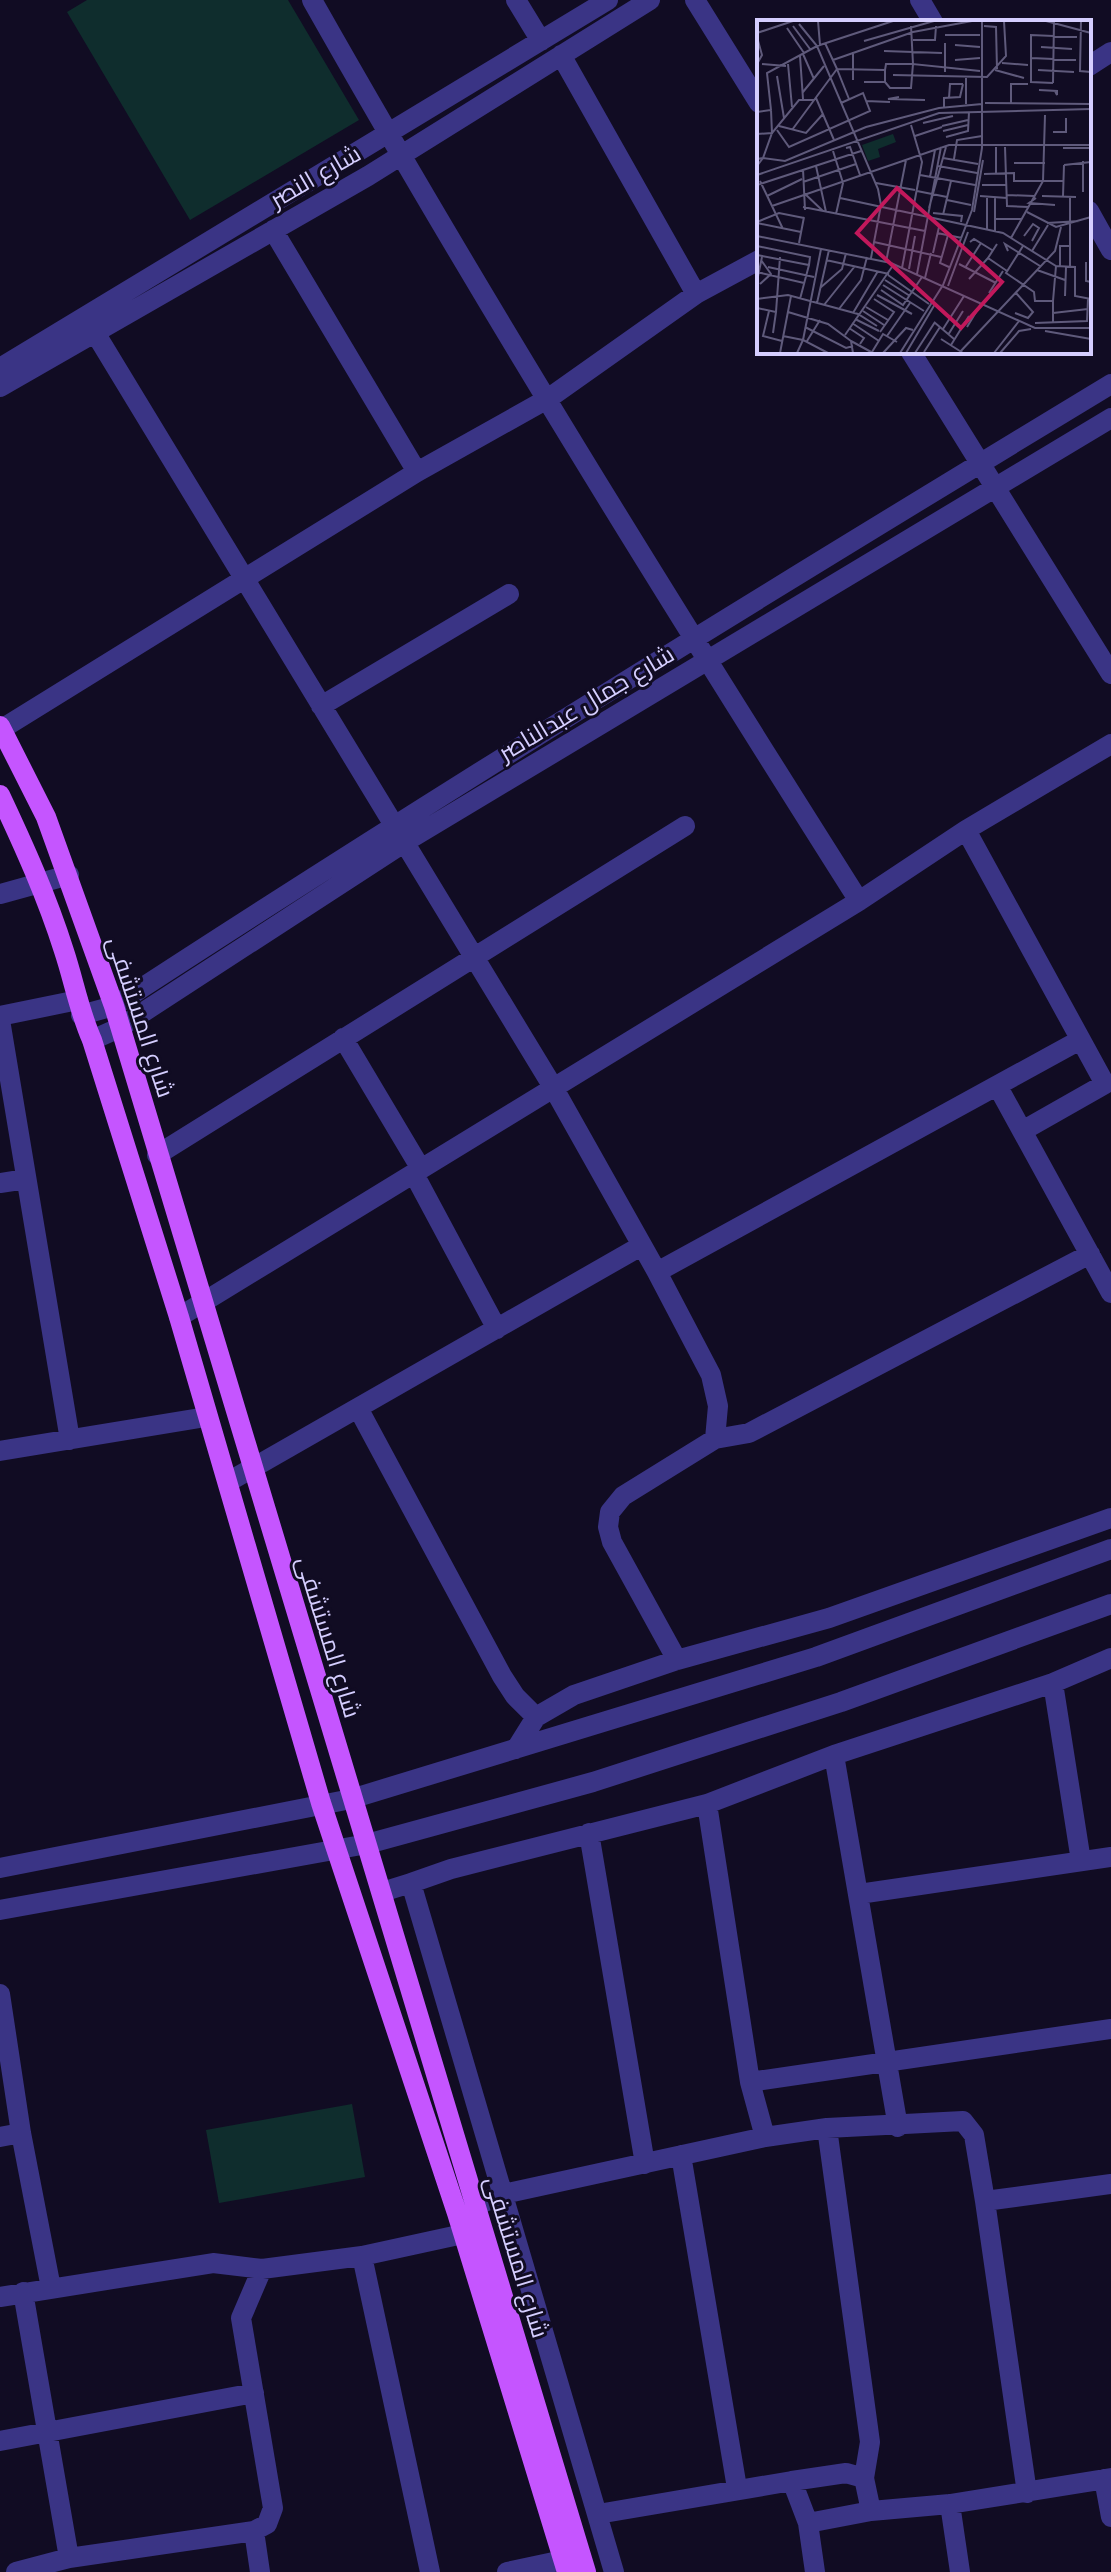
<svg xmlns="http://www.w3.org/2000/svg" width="1111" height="2572" viewBox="0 0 1111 2572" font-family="Arial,Cairo,sans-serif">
  <rect width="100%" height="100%" fill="#110c23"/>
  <path fill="#0f2d2d" d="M 87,0 L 288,0 L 359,120 L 190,220 L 67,12 Z
    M 352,2104 L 365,2177 L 219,2203 L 206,2130 Z"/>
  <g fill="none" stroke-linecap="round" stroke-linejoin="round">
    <path stroke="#3a3485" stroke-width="20" d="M 312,0 C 485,306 671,604 859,901
      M 516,0 L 541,41
      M 695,0 L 759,103
      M 920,0 L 933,22
      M 561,55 L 696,294
      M 1089,66 L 1111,52
      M 1089,211 L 1111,250
      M 273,230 L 417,472
      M 94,331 L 553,1087 L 657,1272 L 711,1375 L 718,1406 L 715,1439
      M 911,352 L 1111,674
      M 0,368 L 608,0
      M 0,387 L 368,176 L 650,0
      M 321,706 L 509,594
      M 0,730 L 417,472 L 549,398 L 696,294 L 759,260
      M 966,830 L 1105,1084 L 1024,1130
      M 0,894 L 69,875
      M 81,1015 L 114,1006 C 442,792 776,587 1111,384
      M 0,1016 L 78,1000
      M 0,1020 L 70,1440
      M 343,1038 L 421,1169
      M 92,1040 L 119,1028 L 405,842 L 1111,418
      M 998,1087 L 1111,1293
      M 157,1155 L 685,826
      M 414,1174 L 497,1329
      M 0,1183 L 26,1179
      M 657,1272 L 1080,1040
      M 179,1317 L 859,901 L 966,830 L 1111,744
      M 358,1408 L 502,1676 L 515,1696 L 536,1717
      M 0,1451 L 206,1417
      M 228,1482 L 641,1246
      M 677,1660 L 612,1542 L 608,1527 L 610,1512 L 623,1496 L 715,1439 L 749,1433 L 1090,1254
      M 1053,1683 L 1081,1861
      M 516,1749 L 536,1717 L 574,1695 L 677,1660 L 829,1618 L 1111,1518
      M 834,1755 L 898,2127
      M 707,1804 L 750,2082 L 765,2137
      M 589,1833 L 645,2164
      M 0,1868 L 351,1799 L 816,1657 L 1111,1549
      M 411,1883 L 451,1869 L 707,1804 L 834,1755 L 1053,1683 L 1111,1658
      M 382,1892 L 411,1883 L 614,2572
      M 859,1894 L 1111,1857
      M 0,1910 L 367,1844 L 593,1782 L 841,1702 L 1111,1604
      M 0,1994 L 21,2133 L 51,2288
      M 750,2082 L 1111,2029
      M 827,2128 L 870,2442 L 864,2478
      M 0,2137 L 21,2133
      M 681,2155 L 737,2488
      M 985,2201 L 1111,2184
      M 461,2212 L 503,2194 L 765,2137 L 827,2128 L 963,2121 L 974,2135 L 985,2201 L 1027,2493
      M 362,2256 L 430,2572
      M 23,2292 L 69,2558
      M 0,2297 L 213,2263 L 262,2269 L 362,2256 L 463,2234
      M 0,2441 L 254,2393
      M 1104,2479 L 1111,2517
      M 950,2504 L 960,2572
      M 598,2514 L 792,2481
      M 808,2523 L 871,2511 L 950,2504 L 1111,2478
      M 16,2572 L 69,2558 L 254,2531
      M 260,2572 L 254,2531 L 267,2524 L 273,2508 L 241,2318 L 262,2269
      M 507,2572 L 563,2560
      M 815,2572 L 808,2523 L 792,2481 L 846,2473 L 864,2478 L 871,2511"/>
    <path stroke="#c555ff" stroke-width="20" d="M 0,726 L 46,817 L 114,1006 L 586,2572
      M 0,795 C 24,846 47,897 64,951 C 74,981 79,1011 92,1040 L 179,1317 L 321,1803 L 457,2213 L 567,2572"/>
  </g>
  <g text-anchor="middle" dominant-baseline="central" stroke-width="6" stroke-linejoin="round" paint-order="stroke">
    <g font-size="24" fill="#d5ceff" stroke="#110c23">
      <text transform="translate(315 176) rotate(-30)">شارع النصر</text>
      <text transform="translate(586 703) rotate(-31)">شارع جمال عبدالناصر</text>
      <text transform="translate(141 1017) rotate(72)">شارع المستشفى</text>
      <text transform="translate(329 1637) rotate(73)">شارع المستشفى</text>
      <text transform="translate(517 2257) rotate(73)">شارع المستشفى</text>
    </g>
  </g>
  <g transform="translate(757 20)">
    <rect width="334" height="334" fill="#110c23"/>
    <path d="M 136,114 L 139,122 L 121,129 L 123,137 L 111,141 L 105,125 Z" fill="#0f2d2d"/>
    <path fill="none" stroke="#5f5a7b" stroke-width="2" d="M 61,1 L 63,25M 289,1 L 334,13M 324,1 L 323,51 L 334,52M 42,4 L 60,26 L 121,169 L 124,185 L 114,238M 36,6 L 53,29M 227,6 L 239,7 L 240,49M 30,8 L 47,33M 0,13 L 36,1M 188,15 L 223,15M 0,17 L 5,35 L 0,44M 156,20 L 178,20 L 179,6M 107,21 L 177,1M 188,23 L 188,52M 198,25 L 223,27M 284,27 L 315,29M 127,31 L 185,33M 96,32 L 96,60M 46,34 L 57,59M 43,36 L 46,79M 274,38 L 319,40M 76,40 L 156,12 L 215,1M 198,40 L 223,38M 245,43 L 271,45M 5,44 L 29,46M 31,44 L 35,87M 238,50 L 267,58M 281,50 L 317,52M 136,55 L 230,57 L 249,36 L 247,1M 20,56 L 27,98M 107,62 L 128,62 L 128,50M 128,62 L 133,68 L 154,68 L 156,44 L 223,51M 296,63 L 274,62 L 274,15 L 320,17M 296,63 L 297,1M 282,70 L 300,71 L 300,75 L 298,71M 46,72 L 67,46M 142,77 L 131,79 L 168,80M 59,78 L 77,120M 192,78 L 193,64 L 206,64M 92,79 L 80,49 L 128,50 L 129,44 L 156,44 L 154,6M 109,81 L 133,82M 228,83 L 334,84M 209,84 L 209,58M 254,84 L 254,64 L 271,64M 187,87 L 187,78 L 203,77 L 206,64M 0,92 L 14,90 L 10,53 L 60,26 L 136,1M 166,103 L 196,96M 22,106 L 49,113 L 66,94M 185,106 L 211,100M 20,110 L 32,127 L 113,91 L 106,73 L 84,83M 35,110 L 80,49 L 68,23M 186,111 L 211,105M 296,112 L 309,112 L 309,98M 0,114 L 15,113 L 14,90M 158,116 L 185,107M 189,117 L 211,111 L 212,92M 248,127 L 250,186 L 272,187M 89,128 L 93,127 L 103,155M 306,128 L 334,128M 76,131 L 86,163 L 79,194M 186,138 L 221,144M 0,139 L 6,138 L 15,113 L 42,80 L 57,80M 197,139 L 200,120 L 225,116M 257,143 L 288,143M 307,145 L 334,142M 0,146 L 6,138 L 28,141 L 109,107 L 182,88 L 225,84M 59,146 L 69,192M 181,146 L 220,153M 46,149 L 48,190M 227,154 L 257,153 L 257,161 L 307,161M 239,154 L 239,127M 0,155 L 182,93 L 334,89M 163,155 L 218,165M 173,157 L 178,130M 3,161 L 26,209M 46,162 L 99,144M 119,163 L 158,170M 0,165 L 104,131M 225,165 L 250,165M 160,171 L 190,177M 326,172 L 326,141M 47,173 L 66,191M 250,175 L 277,176M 10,176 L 45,159M 223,176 L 250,178M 285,176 L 319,177M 306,176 L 307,145M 313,177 L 313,247M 83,178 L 246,213 L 299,246 L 318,247 L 318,276 L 334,279M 230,178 L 230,209M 279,178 L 272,183 L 298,185M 190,180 L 214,185M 15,186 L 192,125 L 334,125M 46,187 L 168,211M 172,188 L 189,127M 217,192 L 226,140M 270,192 L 299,207 L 334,197M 176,193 L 205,196 L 204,202M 186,195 L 194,161M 238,199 L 265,199M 0,202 L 22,193 L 47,198M 0,203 L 44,212M 290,203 L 323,201M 238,211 L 238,178M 180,213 L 205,218M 191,215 L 183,243 L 192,247M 0,216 L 134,243 L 278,308 L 334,308M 267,216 L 276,204 L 282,208 L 275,221M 254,218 L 286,161 L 288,95M 117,222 L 184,237M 213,222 L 217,219 L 235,230M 42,223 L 47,197M 240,224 L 231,238 L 250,251M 0,226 L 53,237 L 52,245 L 0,235M 266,226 L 249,253 L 277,272 L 278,281 L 296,281 L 296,303M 64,229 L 46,320 L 71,333M 251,231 L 248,224 L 283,246M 275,231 L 291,205M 176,233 L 182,207M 69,240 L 132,254M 129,242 L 149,140M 329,242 L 329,261 L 334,262M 202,244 L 239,263M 11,247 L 57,257M 303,247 L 303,226 L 312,226M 145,248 L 165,142 L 154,105M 208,248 L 224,223M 152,249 L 158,216M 280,250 L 308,260M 0,252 L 47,263M 160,254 L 184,127M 131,255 L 172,284M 168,258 L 174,233M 212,259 L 231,238M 128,260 L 153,276M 0,261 L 5,237M 3,264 L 14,254 L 4,240M 126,265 L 167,291M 191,266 L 211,212M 63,268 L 85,249 L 89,233M 124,270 L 146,285 L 165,257M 232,273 L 246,251M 120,275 L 155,294M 308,276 L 309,247M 0,279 L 31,275 L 101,294 L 120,306M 43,279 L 52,245M 117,279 L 137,292 L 123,312M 296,281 L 299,246M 60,283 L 72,230M 67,285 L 98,246M 109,287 L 131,300M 0,288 L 19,292 L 16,313M 82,289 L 104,260 L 110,237M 12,291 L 6,316 L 25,321M 106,291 L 127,305M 19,292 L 23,237M 31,292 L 71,304 L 94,321 L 96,333M 96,293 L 121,251M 258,293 L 271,298 L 276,292 L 259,273M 296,293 L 331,289M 98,299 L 122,311M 177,302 L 197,319M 95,303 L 122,321M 278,303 L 330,301 L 331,279M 48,307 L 89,328 L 96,326M 210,307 L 224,284M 92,308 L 107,318 L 103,324M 186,309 L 207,276M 288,311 L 334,319M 88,315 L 137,244M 191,315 L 206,291M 26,316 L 46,320 L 40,333M 130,316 L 153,283M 184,319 L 206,333M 50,321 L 63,300M 94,321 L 116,333M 194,325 L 212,296M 115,332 L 126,314 L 140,322M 167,332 L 183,307M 23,333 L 34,276M 126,333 L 149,308 L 156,310M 143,333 L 186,265 L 215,190 L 225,128 L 225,1M 149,333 L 178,284M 158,333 L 178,302M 202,333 L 298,231 L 304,207M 237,333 L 262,301M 243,333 L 262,311 L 274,309"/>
    <path fill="#c2185b" fill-opacity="0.15" stroke="#c2185b" stroke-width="4" d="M 140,168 L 245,262 L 204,308 L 100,213 Z"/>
    <rect width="334" height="334" fill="none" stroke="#d5ceff" stroke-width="4"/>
  </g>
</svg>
